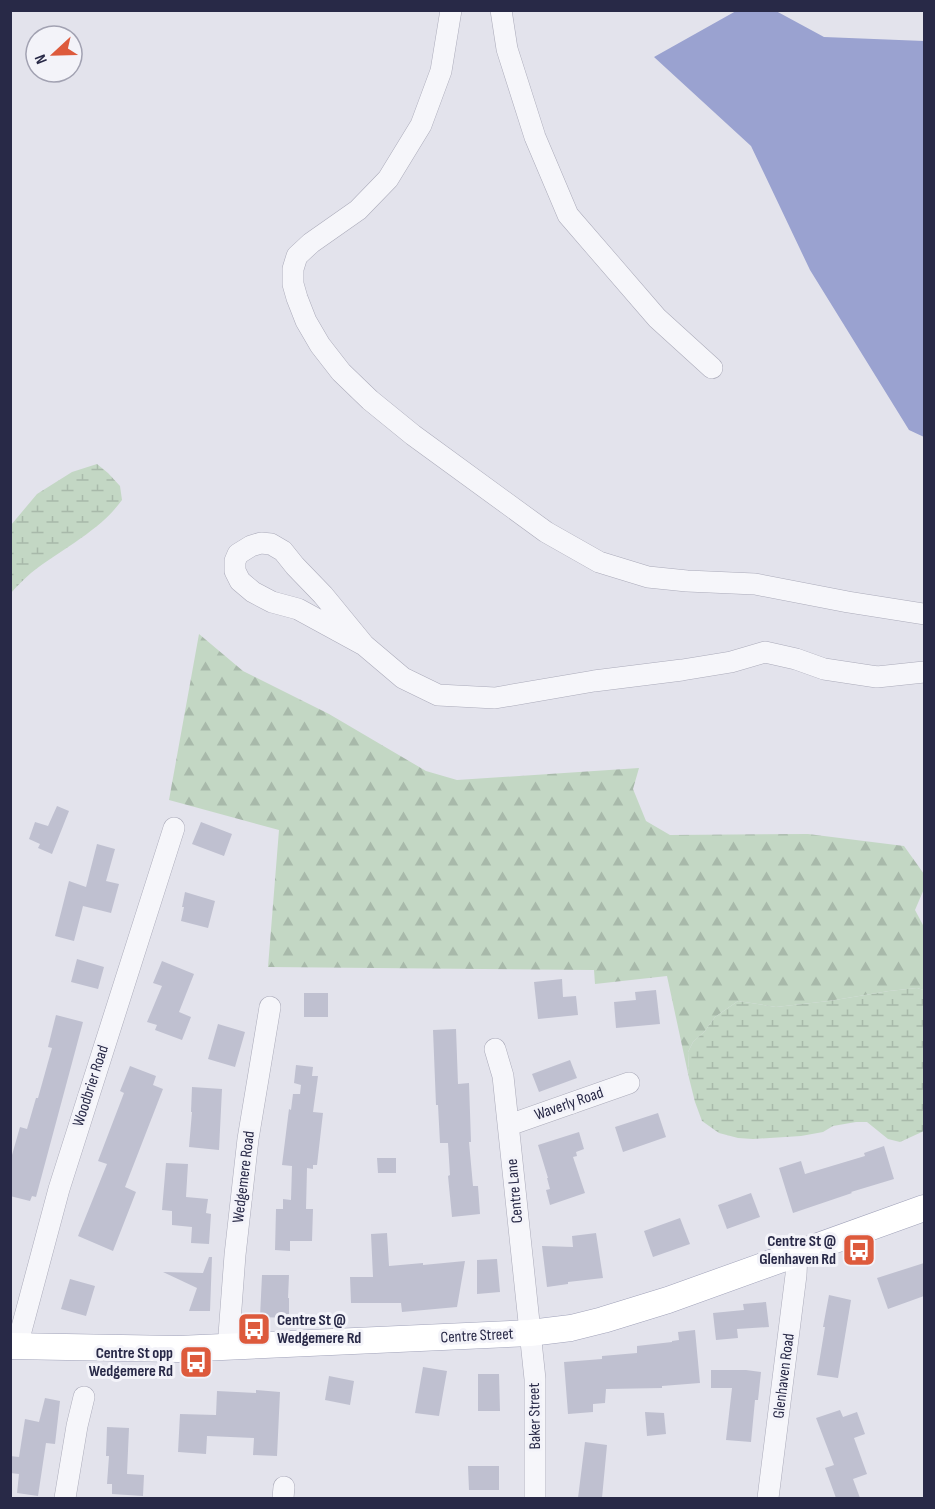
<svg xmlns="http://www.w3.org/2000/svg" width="935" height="1509" viewBox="0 0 935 1509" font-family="'Sofia Sans Condensed',sans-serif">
  <defs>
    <pattern id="forest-firs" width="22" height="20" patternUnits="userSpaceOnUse" patternTransform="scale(1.5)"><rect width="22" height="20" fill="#c3d7c4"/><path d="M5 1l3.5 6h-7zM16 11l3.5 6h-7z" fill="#a8b9aa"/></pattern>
    <pattern id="wetland-marsh" width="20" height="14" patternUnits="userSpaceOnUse" patternTransform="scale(1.5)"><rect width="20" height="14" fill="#c3d7c4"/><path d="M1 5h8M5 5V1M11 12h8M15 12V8" fill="none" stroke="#a8b9aa"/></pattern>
  </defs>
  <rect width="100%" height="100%" fill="#e3e3ec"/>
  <path fill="url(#forest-firs)" d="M 199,634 L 243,671 L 329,714 L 426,771 L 457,780 L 639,768 L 633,789 L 646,821 L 670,835 L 808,834 L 904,846 L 924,874 L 924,889 L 915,910 L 924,927 L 924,990 L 917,988 L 889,991 L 829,1001 L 776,1007 L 738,1001 L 715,1017 L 705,1031 L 693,1042 L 688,1052 L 689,1078 L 667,976 L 595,984 L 594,970 L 268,967 L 279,830 L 169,800 Z"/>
  <path fill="url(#wetland-marsh)" d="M 97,464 L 108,473 L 120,486 L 122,500 C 99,532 61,549 31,573 C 24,579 17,586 11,593 L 11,525 L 37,494 L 72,472 Z
    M 917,988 L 924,990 L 924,1131 L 900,1142 L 888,1139 L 867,1122 L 856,1122 L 833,1126 L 823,1132 L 801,1136 L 753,1139 L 738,1138 L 719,1133 L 702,1121 L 695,1102 L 689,1078 L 688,1052 L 693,1042 L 705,1031 L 715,1017 L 738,1001 L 776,1007 L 829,1001 L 889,991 Z"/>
  <path fill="#9aa2d0" d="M 736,11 L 776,11 L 824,37 L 924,41 L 924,437 L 909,430 L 810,270 L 751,146 L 654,57 Z"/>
  <path fill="#bfc0d0" d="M 57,806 L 69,811 L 52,854 L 38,848 L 40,844 L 29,839 L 35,822 L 48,826 Z
    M 201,822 L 232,834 L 224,856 L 192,844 Z
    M 97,844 L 115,849 L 106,881 L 119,884 L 111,913 L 83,906 L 74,941 L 55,936 L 69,881 L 86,887 Z
    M 185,892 L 215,901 L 208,928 L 181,921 L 184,907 L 182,907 Z
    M 77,959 L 104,967 L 98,989 L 71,982 Z
    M 162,961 L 194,974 L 179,1012 L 191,1017 L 182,1040 L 155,1030 L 157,1025 L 147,1022 L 162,986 L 153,983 Z
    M 562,979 L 563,997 L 576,996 L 578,1015 L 538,1019 L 534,982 Z
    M 656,990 L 660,1024 L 616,1028 L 614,1002 L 636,1000 L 635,992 Z
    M 304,993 L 328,993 L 328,1017 L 304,1017 Z
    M 56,1015 L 83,1022 L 36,1197 L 32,1196 L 30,1201 L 10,1196 L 10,1162 L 20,1127 L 27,1129 L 36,1098 L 38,1098 L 52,1048 L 48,1047 Z
    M 218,1024 L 245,1032 L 235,1067 L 208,1059 Z
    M 456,1029 L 458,1084 L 469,1083 L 471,1142 L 469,1142 L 473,1186 L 478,1186 L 480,1214 L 452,1217 L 448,1176 L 450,1175 L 448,1143 L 440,1143 L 438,1105 L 436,1105 L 433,1030 Z
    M 570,1060 L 577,1078 L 539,1092 L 532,1074 Z
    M 296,1065 L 313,1067 L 312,1076 L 318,1076 L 313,1112 L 323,1113 L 317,1165 L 313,1165 L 313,1169 L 307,1168 L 306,1209 L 313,1209 L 312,1241 L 290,1241 L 290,1251 L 275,1250 L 276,1209 L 283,1209 L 283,1199 L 291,1200 L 292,1166 L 282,1165 L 289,1109 L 291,1110 L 293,1094 L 300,1094 L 301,1085 L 294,1083 Z
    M 130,1066 L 156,1076 L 153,1085 L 163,1089 L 125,1187 L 136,1192 L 113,1251 L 78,1236 L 107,1164 L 98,1161 L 124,1093 L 120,1091 Z
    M 192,1087 L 222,1089 L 219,1150 L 189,1147 L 192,1112 L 191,1112 Z
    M 658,1113 L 666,1137 L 623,1152 L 615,1127 Z
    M 579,1132 L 584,1149 L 576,1152 L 577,1156 L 573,1157 L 585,1193 L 550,1205 L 546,1190 L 550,1189 L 547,1178 L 548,1178 L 538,1145 Z
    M 884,1146 L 894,1179 L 851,1192 L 852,1193 L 793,1213 L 779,1168 L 801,1161 L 805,1174 L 865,1156 L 864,1153 Z
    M 377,1158 L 396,1158 L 396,1173 L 378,1173 Z
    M 166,1163 L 188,1164 L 186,1197 L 208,1199 L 206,1213 L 211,1214 L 209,1244 L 191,1243 L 192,1227 L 172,1225 L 172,1211 L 162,1210 Z
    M 751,1193 L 760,1217 L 727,1229 L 718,1205 Z
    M 680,1218 L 690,1244 L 653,1257 L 644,1231 Z
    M 387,1233 L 389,1266 L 423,1263 L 423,1265 L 465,1261 L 457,1307 L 402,1312 L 401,1303 L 351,1303 L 350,1277 L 373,1277 L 371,1234 Z
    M 596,1233 L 603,1278 L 568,1282 L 568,1284 L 547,1287 L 542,1246 L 573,1247 L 572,1236 Z
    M 209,1257 L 212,1257 L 210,1311 L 189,1311 L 197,1288 L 163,1272 L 203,1273 Z
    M 497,1259 L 500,1292 L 477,1294 L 477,1260 Z
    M 924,1263 L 924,1296 L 888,1309 L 877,1278 Z
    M 262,1275 L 289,1275 L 288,1298 L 289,1298 L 289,1318 L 260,1317 Z
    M 70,1279 L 95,1286 L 86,1316 L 61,1309 Z
    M 829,1295 L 851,1300 L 838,1378 L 817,1375 L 825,1327 L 823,1327 Z
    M 766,1302 L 769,1327 L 737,1329 L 738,1338 L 716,1340 L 713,1313 L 744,1310 L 743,1304 Z
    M 695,1330 L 700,1383 L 662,1386 L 662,1388 L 606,1389 L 605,1403 L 593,1404 L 593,1412 L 568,1414 L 564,1362 L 602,1359 L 602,1356 L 637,1353 L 637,1346 L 672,1342 L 672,1341 L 679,1340 L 678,1332 Z
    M 423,1367 L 447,1371 L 439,1416 L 415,1413 Z
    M 711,1370 L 746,1370 L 761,1372 L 758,1400 L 755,1400 L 751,1442 L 726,1440 L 732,1388 L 711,1388 Z
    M 478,1374 L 499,1374 L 500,1411 L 478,1411 Z
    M 329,1376 L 354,1381 L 350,1405 L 325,1400 Z
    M 256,1390 L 280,1392 L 277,1456 L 253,1455 L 254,1438 L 207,1436 L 206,1454 L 178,1452 L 180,1414 L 216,1415 L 217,1391 L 256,1393 Z
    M 45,1398 L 60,1401 L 55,1444 L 46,1443 L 38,1496 L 17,1493 L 19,1474 L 10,1473 L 10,1456 L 19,1457 L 25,1419 L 39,1422 Z
    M 840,1410 L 843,1417 L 857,1412 L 865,1434 L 854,1438 L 867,1474 L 853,1479 L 860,1498 L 836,1498 L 825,1468 L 834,1465 L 816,1418 Z
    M 645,1412 L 664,1413 L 666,1434 L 647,1436 Z
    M 107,1427 L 129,1428 L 127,1474 L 144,1475 L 143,1496 L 112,1494 L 112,1484 L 107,1484 L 109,1456 L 106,1456 Z
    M 585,1442 L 607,1445 L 602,1498 L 578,1498 Z
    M 468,1466 L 499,1466 L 499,1490 L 469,1490 Z"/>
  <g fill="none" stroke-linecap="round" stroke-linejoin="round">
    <defs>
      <path id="minor" d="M 451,10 L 441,71 L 421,125 L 388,179 L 358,210 L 311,243 L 297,256 L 293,269 L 293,284 L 297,298 L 306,321 L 320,345 L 341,372 L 370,400 L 413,435 L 546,532 L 599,562 L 648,577 L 687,581 L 755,584 L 848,602 L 924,614
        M 501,10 L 507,49 L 535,137 L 568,215 L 657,318 L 712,368
        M 364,645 L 298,609 L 272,602 L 253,592 L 240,581 L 235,571 L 235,561 L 238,554 L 251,546 L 261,543 L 271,544 L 283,551 L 295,566 L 323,595 L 364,645 L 403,678 L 438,695 L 495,698 L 594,681 L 682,670 L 731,662 L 765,652 L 796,659 L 824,669 L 877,677 L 924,672
        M 495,1049 L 503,1076 L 535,1379 L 535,1498
        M 509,1125 L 629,1083
        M 17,1346 L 59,1189 L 174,828
        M 228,1348 L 235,1255 L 248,1139 L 270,1007
        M 65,1498 L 77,1426 L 84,1397
        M 283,1498 L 284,1487
        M 768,1498 L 796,1275 L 797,1254"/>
      <path id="major" d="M 10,1346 L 178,1349 L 530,1333 L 571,1328 L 603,1320 L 668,1300 L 924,1208"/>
    </defs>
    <use href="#minor" stroke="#ababba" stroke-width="22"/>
    <use href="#major" stroke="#a0a2b9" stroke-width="27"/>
    <use href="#minor" stroke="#f6f6fa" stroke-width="21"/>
    <use href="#major" stroke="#fff" stroke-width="26"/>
  </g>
  <defs>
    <symbol id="bus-square" viewBox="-11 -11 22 22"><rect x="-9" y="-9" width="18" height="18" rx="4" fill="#dd5a3c" stroke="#f3f3f9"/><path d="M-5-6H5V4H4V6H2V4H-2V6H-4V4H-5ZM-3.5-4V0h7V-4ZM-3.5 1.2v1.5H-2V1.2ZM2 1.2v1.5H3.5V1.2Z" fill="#fff"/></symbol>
  </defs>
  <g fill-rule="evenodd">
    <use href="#bus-square" x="840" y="1231" width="38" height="38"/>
    <use href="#bus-square" x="235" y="1310" width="38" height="38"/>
    <use href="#bus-square" x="177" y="1343" width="38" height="38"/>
  </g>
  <g text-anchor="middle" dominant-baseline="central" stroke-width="6" stroke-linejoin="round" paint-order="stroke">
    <g font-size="16" fill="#282947" stroke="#f3f3f9">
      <text transform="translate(91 1086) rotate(-72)">Woodbrier Road</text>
      <text transform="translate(569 1104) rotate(-19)">Waverly Road</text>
      <text transform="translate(244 1177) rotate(-83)">Wedgemere Road</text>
      <text transform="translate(515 1191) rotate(-95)">Centre Lane</text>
      <text transform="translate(477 1336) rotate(-3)">Centre Street</text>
      <text transform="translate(784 1376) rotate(-83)">Glenhaven Road</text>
      <text transform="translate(535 1416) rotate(-91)">Baker Street</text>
    </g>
    <g font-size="16" font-weight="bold" fill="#282947" stroke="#f3f3f9" text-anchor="end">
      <text x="836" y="1241">Centre St @<tspan x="836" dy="18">Glenhaven Rd</tspan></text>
      <text x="277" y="1320" text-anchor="start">Centre St @<tspan x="277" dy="18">Wedgemere Rd</tspan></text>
      <text x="173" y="1353">Centre St opp<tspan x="173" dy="18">Wedgemere Rd</tspan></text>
    </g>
  </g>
  <rect width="935" height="1509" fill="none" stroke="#282947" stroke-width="24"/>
  <g transform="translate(54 54) rotate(248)"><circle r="28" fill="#f3f3f9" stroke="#a2a2b2" stroke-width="1.5"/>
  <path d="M0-4.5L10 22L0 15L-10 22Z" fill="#dd5a3c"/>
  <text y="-9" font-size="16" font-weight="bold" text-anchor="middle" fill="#282947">N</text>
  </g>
</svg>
